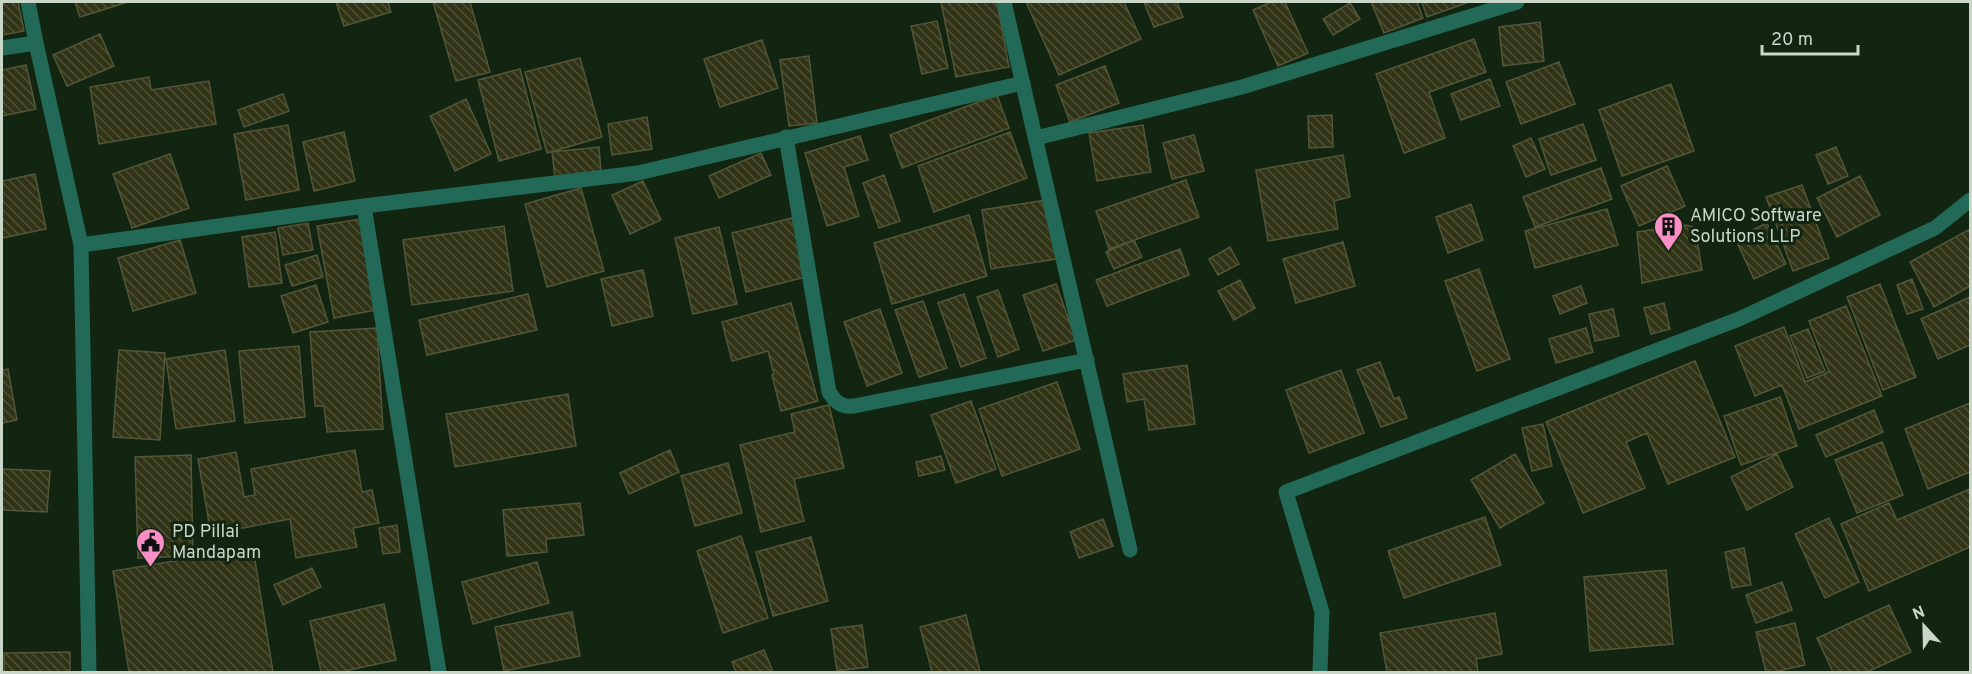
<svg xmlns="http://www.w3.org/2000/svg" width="1972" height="674" viewBox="0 0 1972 674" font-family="Overpass,sans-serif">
  <defs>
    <pattern id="building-back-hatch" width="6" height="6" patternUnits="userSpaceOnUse" patternTransform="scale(1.5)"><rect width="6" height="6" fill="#313316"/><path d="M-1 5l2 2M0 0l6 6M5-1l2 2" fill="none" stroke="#4e5036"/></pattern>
  </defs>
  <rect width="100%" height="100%" fill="#112510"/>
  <path fill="url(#building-back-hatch)" stroke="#535638" stroke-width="1.5" d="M 2,2 L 18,2 L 24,31 L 2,35 Z
    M 75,2 L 128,2 L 80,17 Z
    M 336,2 L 388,2 L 391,12 L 344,26 Z
    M 433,2 L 470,2 L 490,72 L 456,81 Z
    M 941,2 L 997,2 L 1009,67 L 956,77 Z
    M 1026,2 L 1124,2 L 1141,39 L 1059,75 Z
    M 1144,2 L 1177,2 L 1183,17 L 1154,27 Z
    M 1271,2 L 1285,2 L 1308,53 L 1278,66 L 1253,10 Z
    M 1371,2 L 1417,2 L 1423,18 L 1384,33 Z
    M 1422,2 L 1469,2 L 1427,17 Z
    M 1350,3 L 1360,19 L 1333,35 L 1323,19 Z
    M 937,21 L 948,68 L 922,74 L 911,26 Z
    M 1540,22 L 1544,61 L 1503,66 L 1499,27 Z
    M 100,34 L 114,66 L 67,86 L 53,55 Z
    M 1474,39 L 1486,72 L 1429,92 L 1445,138 L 1404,153 L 1376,74 Z
    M 762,40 L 778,88 L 720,107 L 704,59 Z
    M 809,56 L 817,123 L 789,126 L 780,60 Z
    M 580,58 L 602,137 L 547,153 L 525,72 Z
    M 1559,62 L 1575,104 L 1521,124 L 1506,82 Z
    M 26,65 L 36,109 L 2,116 L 2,70 Z
    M 1105,66 L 1119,103 L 1070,122 L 1056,85 Z
    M 520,69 L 541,149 L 499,161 L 478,80 Z
    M 149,77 L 151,90 L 209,81 L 216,124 L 99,144 L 90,87 Z
    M 1490,79 L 1500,106 L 1461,120 L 1451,94 Z
    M 1671,84 L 1694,151 L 1622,176 L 1599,110 Z
    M 283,94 L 289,111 L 244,127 L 238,110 Z
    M 997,95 L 1009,128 L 902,168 L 890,135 Z
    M 466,99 L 491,154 L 455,171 L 430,116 Z
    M 1332,115 L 1333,147 L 1309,148 L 1308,116 Z
    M 647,117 L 652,149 L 612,155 L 608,124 Z
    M 1583,124 L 1596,160 L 1551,175 L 1539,139 Z
    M 288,125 L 299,190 L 246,200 L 234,134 Z
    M 1143,125 L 1151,172 L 1097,181 L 1089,133 Z
    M 344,132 L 355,181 L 314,191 L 303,142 Z
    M 1010,132 L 1027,178 L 934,212 L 918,166 Z
    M 1194,135 L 1204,171 L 1172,179 L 1163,143 Z
    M 860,136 L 868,160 L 844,167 L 859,216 L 827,226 L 805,153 Z
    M 1531,138 L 1545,169 L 1526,177 L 1513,146 Z
    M 599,147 L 601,172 L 555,177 L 552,152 Z
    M 1836,147 L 1848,176 L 1828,184 L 1816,155 Z
    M 761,153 L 771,175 L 719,198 L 709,176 Z
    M 170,154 L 189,208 L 132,228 L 113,174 Z
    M 1343,155 L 1350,197 L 1334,201 L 1338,229 L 1268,241 L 1256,170 Z
    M 1667,166 L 1685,206 L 1639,226 L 1621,186 Z
    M 1601,168 L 1612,199 L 1535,227 L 1523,197 Z
    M 35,174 L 46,229 L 2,238 L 2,181 Z
    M 884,175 L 900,221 L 879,228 L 863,183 Z
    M 1860,176 L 1880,215 L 1837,237 L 1817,198 Z
    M 1186,180 L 1199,217 L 1109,249 L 1096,211 Z
    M 643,181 L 661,220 L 630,234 L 612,195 Z
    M 1802,185 L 1829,258 L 1793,271 L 1766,197 Z
    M 581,188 L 604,271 L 547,287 L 525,204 Z
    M 1046,200 L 1056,259 L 991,269 L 982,210 Z
    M 1471,204 L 1483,240 L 1448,253 L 1436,217 Z
    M 1607,209 L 1618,245 L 1535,268 L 1525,231 Z
    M 969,215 L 987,276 L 892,304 L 874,243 Z
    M 792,218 L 806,277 L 746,292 L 732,233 Z
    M 360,219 L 376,310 L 334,318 L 317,226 Z
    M 308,223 L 313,250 L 283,255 L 278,228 Z
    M 1767,223 L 1786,264 L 1754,279 L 1735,238 Z
    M 1686,225 L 1695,227 L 1702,270 L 1642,283 L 1637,232 Z
    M 504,226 L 513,291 L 412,305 L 403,240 Z
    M 719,227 L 737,304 L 693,314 L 675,238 Z
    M 1970,229 L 1970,286 L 1934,307 L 1910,262 Z
    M 275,232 L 282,283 L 249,287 L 242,237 Z
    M 180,240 L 196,293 L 133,311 L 118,258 Z
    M 1134,240 L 1142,257 L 1114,269 L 1106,252 Z
    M 1343,242 L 1355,286 L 1296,303 L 1283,259 Z
    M 1230,247 L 1239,264 L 1218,275 L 1209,259 Z
    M 1180,249 L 1189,275 L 1107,306 L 1096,280 Z
    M 317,255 L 323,277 L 292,286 L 285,265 Z
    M 1479,269 L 1510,359 L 1477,371 L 1445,281 Z
    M 643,270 L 653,316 L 612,326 L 601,279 Z
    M 1912,279 L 1923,309 L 1907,314 L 1897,285 Z
    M 1240,280 L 1255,308 L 1234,320 L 1218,291 Z
    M 1056,284 L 1076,340 L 1043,351 L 1023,295 Z
    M 1880,284 L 1916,377 L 1883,390 L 1847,297 Z
    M 316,285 L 328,322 L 293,333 L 281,296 Z
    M 1581,286 L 1587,303 L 1560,314 L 1553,296 Z
    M 998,290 L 1019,349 L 998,357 L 977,297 Z
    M 528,294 L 537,330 L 427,355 L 419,320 Z
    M 964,294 L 986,358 L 961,367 L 938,303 Z
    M 1970,297 L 1970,345 L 1938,359 L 1921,319 Z
    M 923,301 L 947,368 L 919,377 L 895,310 Z
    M 791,303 L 818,401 L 781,411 L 772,375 L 774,374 L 768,351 L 732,361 L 722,322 Z
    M 1664,303 L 1670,329 L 1651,334 L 1644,308 Z
    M 1846,306 L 1882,396 L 1799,429 L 1782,385 L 1755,396 L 1735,346 L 1784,327 L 1805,382 L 1829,372 L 1809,321 Z
    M 880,309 L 902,373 L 867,386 L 844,322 Z
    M 1613,309 L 1619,336 L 1595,341 L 1589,314 Z
    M 377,328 L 383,429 L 327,432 L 324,406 L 315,406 L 310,332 Z
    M 1586,328 L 1593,352 L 1556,363 L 1549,339 Z
    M 1808,329 L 1825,371 L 1807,378 L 1790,336 Z
    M 299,346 L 305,417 L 245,423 L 239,351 Z
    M 119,350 L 165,353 L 160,440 L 113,437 Z
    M 225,350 L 235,421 L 176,429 L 166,359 Z
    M 1695,361 L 1735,457 L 1668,484 L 1647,433 L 1626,442 L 1645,488 L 1583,513 L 1546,422 Z
    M 1380,362 L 1394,399 L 1399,397 L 1407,418 L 1381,427 L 1357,370 Z
    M 1187,365 L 1195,424 L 1149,430 L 1144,399 L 1127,402 L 1123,374 Z
    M 8,369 L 17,420 L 2,423 L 2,370 Z
    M 1341,370 L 1364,433 L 1309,453 L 1286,390 Z
    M 1057,382 L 1080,449 L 1002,476 L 979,409 Z
    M 568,394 L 576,446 L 455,467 L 446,414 Z
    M 1780,397 L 1797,446 L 1741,465 L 1724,416 Z
    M 971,401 L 996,469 L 956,483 L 931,415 Z
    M 1970,403 L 1970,472 L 1928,489 L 1905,429 Z
    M 829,405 L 844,468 L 794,479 L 804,521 L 761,532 L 740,445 L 795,432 L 791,414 Z
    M 1874,410 L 1883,432 L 1826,457 L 1816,435 Z
    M 1543,424 L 1552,466 L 1532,471 L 1522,428 Z
    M 1882,442 L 1903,495 L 1857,513 L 1835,460 Z
    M 355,450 L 362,492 L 372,490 L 379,523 L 353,528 L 357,547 L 296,558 L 290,519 L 211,534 L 198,459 L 236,452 L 244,497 L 255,495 L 251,469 Z
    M 670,450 L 679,472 L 629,494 L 620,473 Z
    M 1515,454 L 1544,503 L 1500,528 L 1471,480 Z
    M 1777,454 L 1793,487 L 1747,510 L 1731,477 Z
    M 191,455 L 193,556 L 138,558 L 135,457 Z
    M 941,456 L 945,470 L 919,476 L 916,462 Z
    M 728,463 L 742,513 L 695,526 L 681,476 Z
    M 2,469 L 50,471 L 47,512 L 2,510 Z
    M 1970,489 L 1970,547 L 1869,591 L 1841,524 L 1889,503 L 1897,520 Z
    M 580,503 L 584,535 L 546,539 L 547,552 L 507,556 L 503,510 Z
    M 1485,517 L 1501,565 L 1404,598 L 1388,551 Z
    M 1829,518 L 1859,582 L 1825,598 L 1795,534 Z
    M 1103,519 L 1113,546 L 1079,558 L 1070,532 Z
    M 397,525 L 400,552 L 383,554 L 379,528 Z
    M 741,536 L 768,618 L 723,633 L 697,551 Z
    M 811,537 L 828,601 L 773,616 L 756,552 Z
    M 253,548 L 273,672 L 129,672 L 113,571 Z
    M 1744,548 L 1751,585 L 1732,588 L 1725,552 Z
    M 537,562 L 549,603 L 473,624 L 462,582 Z
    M 312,568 L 321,587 L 283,605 L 274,585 Z
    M 1666,570 L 1673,644 L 1590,651 L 1584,577 Z
    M 1782,582 L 1792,610 L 1756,623 L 1746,595 Z
    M 384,604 L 396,660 L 340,672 L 321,672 L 310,621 Z
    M 1889,605 L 1911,652 L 1867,672 L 1833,672 L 1817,638 Z
    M 572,612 L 580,656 L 504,671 L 495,627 Z
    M 1495,613 L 1502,654 L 1476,659 L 1478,672 L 1387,672 L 1380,633 Z
    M 966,615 L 980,672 L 932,672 L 920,627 Z
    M 1795,623 L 1805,665 L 1774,672 L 1766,672 L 1756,632 Z
    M 862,625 L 868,667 L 837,671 L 831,629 Z
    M 764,650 L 773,672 L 736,672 L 732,662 Z
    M 70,652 L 70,672 L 4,672 L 4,653 Z"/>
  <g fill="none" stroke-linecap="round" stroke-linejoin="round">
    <path stroke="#226958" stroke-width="15" d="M 28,2 L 36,43
      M 1004,2 L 1130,550
      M 2,48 L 36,43 L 81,245 L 89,672
      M 786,137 L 829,392 C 836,403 841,407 854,406 L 1087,360
      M 1036,138 L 1242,87 L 1517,2
      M 364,206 L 439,672
      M 81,245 L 364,206 L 638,173 L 1023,83
      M 1320,672 L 1322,612 L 1286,492 L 1739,319 L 1935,228 L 1970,200"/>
  </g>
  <defs>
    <symbol id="building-pin" viewBox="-11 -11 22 30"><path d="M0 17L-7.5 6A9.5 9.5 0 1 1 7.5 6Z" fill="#fa8fc6" stroke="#112510"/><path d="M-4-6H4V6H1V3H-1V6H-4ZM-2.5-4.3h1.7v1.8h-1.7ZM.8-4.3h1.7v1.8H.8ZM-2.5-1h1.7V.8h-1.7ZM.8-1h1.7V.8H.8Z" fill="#111"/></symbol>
    <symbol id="civic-pin" viewBox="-11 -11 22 30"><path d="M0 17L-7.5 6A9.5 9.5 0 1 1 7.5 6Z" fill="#fa8fc6" stroke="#112510"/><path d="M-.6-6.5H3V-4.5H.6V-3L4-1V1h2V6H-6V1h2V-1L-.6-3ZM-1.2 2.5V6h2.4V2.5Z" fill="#111"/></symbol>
  </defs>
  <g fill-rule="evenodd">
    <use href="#building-pin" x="1652" y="210" width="33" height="45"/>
    <use href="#civic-pin" x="134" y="526" width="33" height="45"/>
  </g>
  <g text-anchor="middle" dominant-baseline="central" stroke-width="6" stroke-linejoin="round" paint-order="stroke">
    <g font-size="18" fill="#c9d6c8" stroke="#112510" text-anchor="start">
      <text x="1690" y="216">AMICO Software<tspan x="1690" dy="21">Solutions LLP</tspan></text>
      <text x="172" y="532">PD Pillai<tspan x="172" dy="21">Mandapam</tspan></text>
    </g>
  </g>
  <rect width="1972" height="674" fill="none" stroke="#c9d6c8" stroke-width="6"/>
  <g transform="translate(1924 626) rotate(338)" stroke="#112510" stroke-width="4.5" paint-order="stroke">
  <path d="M0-4.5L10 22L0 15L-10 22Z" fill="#c9d6c8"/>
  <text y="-9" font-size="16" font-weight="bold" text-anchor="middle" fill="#c9d6c8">N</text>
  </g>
  <path d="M1762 45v9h96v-9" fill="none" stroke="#c9d6c8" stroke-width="3"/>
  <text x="1771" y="45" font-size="18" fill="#c9d6c8" stroke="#112510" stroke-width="4.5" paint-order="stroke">20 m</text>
</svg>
